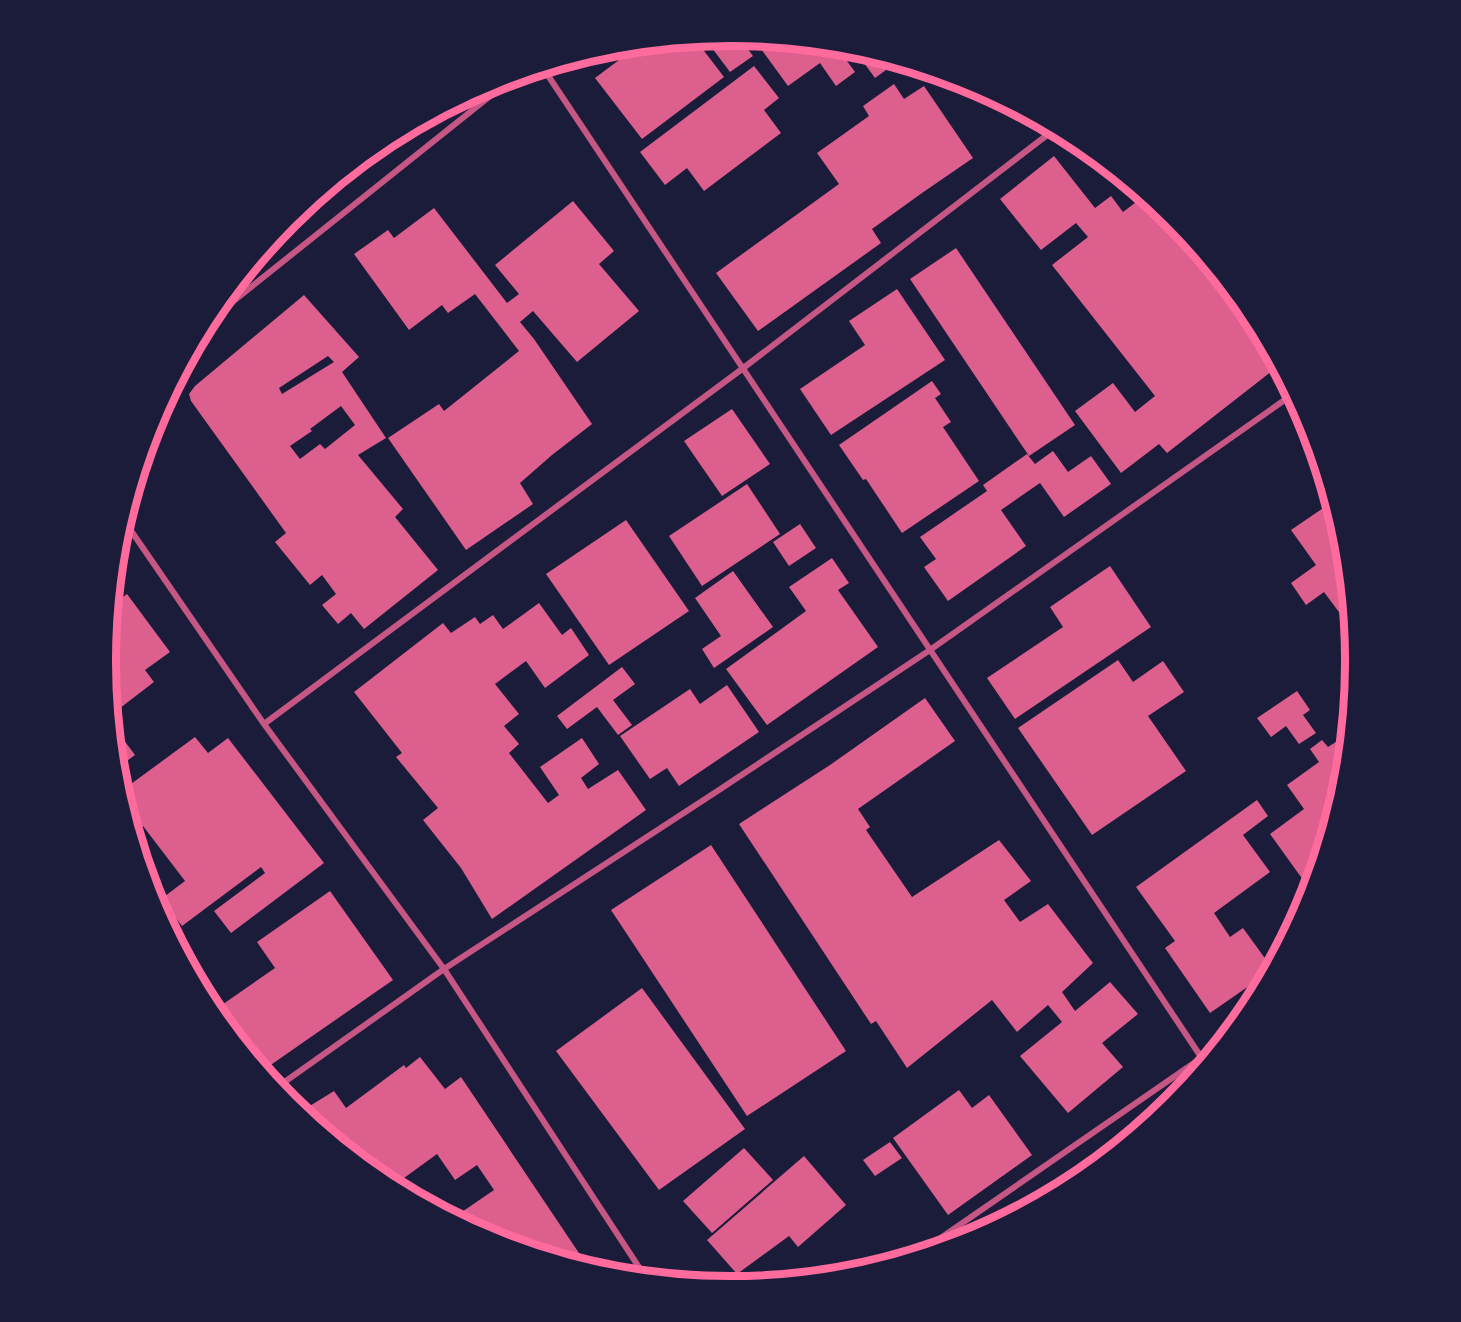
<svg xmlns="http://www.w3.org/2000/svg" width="1461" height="1322" viewBox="0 0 1461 1322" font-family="Poppins,sans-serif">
  <rect width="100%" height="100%" fill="#1b1b3a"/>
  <path fill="#dd5f8e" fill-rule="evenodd" d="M 728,36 L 739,37 L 753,56 L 730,72 L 712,48 Z
    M 753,38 L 836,46 L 855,72 L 836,86 L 820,63 L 788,86 Z
    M 695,39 L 724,77 L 642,139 L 595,78 L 639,45 Z
    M 853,48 L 897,62 L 875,78 Z
    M 754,66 L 779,98 L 764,110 L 781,133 L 704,191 L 687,168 L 665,185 L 640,152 Z
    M 894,84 L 904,99 L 924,86 L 973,158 L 922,193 L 872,229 L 881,243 L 758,331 L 716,273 L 839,184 L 817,153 L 869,116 L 863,106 Z
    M 376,147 L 383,155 L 308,215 L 302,208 Z
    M 1054,156 L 1095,208 L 1111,196 L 1123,212 L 1144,196 L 1164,212 L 1276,368 L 1167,453 L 1159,444 L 1121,473 L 1075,411 L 1113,383 L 1135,412 L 1155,396 L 1052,265 L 1088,237 L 1076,223 L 1041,250 L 1000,199 Z
    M 573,201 L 614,251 L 599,264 L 639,311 L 577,362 L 533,311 L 520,322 L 534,339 L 592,424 L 552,455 L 520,483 L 533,504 L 466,550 L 388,438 L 439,404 L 444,411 L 519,351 L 475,294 L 448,313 L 442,305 L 409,330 L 354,254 L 388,230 L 394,238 L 434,208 L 507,303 L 519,294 L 495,265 Z
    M 956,248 L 1075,425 L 1029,456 L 910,279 Z
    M 897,289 L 945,360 L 831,435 L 800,389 L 865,345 L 849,321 Z
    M 304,295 L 359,357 L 342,372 L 386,438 L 358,455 L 403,509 L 395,517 L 438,570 L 364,629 L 351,613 L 338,624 L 322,605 L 336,594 L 322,575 L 310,585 L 275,542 L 286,533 L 191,401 L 189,394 L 195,386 ZM 328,356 L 334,362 L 282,394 L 279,388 ZM 341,406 L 355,425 L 325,449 L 320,444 L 300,459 L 290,446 L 312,431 L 310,429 Z
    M 932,381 L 941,394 L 935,398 L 951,422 L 943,427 L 979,481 L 902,533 L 866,479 L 863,480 L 839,445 Z
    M 732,409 L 770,464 L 722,496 L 684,441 Z
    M 1053,451 L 1068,472 L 1091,456 L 1111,484 L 1064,517 L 1040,483 L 1001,510 L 1026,546 L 948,601 L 924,567 L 936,559 L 920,537 L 987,491 L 983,485 L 1027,454 L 1035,464 Z
    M 747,484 L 780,534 L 702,586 L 669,536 Z
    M 1332,502 L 1344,539 L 1353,631 L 1324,592 L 1306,605 L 1291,583 L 1316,565 L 1291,530 Z
    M 626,520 L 689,611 L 609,665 L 546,574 Z
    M 800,524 L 816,548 L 789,566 L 773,542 Z
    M 832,558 L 849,583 L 838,590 L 878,647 L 767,725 L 726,669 L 806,611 L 789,587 Z
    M 1110,566 L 1151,627 L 1015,719 L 987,678 L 1063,627 L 1050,607 Z
    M 733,571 L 773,627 L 714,668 L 702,649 L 721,636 L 695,598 Z
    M 127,594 L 170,652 L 145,670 L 154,682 L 111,715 L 106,661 L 106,655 L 113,650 L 109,645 L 107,647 L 111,606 Z
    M 539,603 L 562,635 L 571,628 L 589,655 L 545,688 L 526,661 L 495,684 L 519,714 L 504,726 L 519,744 L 509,753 L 548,803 L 559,795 L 540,767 L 582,738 L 599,764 L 581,778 L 588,789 L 618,770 L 646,810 L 492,919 L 461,868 L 423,820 L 438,808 L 396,757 L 402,753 L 354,692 L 443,623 L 451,633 L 475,617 L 480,624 L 493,615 L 503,629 Z
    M 1118,660 L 1133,682 L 1163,661 L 1184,692 L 1148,716 L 1186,771 L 1092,835 L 1018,728 Z
    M 622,667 L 635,684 L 613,700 L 632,725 L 618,735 L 597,707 L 567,729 L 557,716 Z
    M 727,685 L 759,732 L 679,786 L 667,768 L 650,779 L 620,736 L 690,689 L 700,704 Z
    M 1297,691 L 1310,710 L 1303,715 L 1316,733 L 1299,744 L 1286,726 L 1271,737 L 1257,718 Z
    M 925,698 L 955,741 L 858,809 L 870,827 L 866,830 L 912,897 L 999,840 L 1031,881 L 1004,900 L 1020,922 L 1048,904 L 1093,963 L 1062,992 L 1075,1011 L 1110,982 L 1138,1014 L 1102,1043 L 1123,1067 L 1068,1113 L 1020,1056 L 1062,1022 L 1048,1005 L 1017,1032 L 992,1000 L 907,1068 L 876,1021 L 871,1024 L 739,824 L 830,765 Z
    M 112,724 L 135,755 L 116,769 L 116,763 Z
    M 1349,731 L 1346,755 L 1337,761 L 1345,771 L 1343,783 L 1311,891 L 1270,834 L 1304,809 L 1287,785 L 1319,762 L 1310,749 L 1322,740 L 1328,747 L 1339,740 L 1337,739 Z
    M 195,737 L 208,753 L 228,738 L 324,863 L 231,933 L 214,911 L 265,873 L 261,867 L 182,926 L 161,899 L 185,881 L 143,826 L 133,834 L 125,807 L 127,805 L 122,798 L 120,792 Z
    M 1257,800 L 1268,816 L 1243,835 L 1270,872 L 1214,913 L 1230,937 L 1243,928 L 1272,968 L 1269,972 L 1210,1013 L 1165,948 L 1175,941 L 1136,887 Z
    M 711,845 L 846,1051 L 747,1116 L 611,910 Z
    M 330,891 L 393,980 L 262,1071 L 213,1011 L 275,968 L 257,942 Z
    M 642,988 L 745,1129 L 659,1190 L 556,1051 Z
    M 420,1057 L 445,1089 L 461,1077 L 589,1268 L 491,1238 L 453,1218 L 494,1190 L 477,1165 L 455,1180 L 437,1154 L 393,1186 L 383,1180 L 300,1112 L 334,1091 L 346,1108 L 404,1065 L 406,1068 Z
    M 959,1090 L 972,1108 L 989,1095 L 1032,1155 L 948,1215 L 893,1138 Z
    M 890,1142 L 902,1158 L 875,1176 L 863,1160 Z
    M 744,1148 L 773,1180 L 712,1233 L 683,1201 Z
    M 804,1156 L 846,1205 L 798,1247 L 789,1236 L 737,1274 L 707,1240 Z
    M 773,1271 L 782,1281 L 761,1283 Z"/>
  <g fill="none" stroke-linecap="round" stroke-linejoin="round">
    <path stroke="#c65784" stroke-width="6" d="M 543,68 L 1205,1063
      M 206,323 L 514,77
      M 123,519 L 264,724 L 444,969 L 646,1278
      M 264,724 L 742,369 L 1055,129
      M 276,1088 L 444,969 L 719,790 L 930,650 L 1293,394
      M 916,1255 L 1220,1045"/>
  </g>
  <path d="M0 0H1461V1322H0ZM730 46H731A614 614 0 0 1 1345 660V662A614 614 0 0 1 731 1276H730A614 614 0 0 1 116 662V660A614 614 0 0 1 730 46Z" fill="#1b1b3a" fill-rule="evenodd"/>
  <path fill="none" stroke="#ff6b9d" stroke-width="8" d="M730 46H731A614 614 0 0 1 1345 660V662A614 614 0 0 1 731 1276H730A614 614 0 0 1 116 662V660A614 614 0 0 1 730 46Z"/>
</svg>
